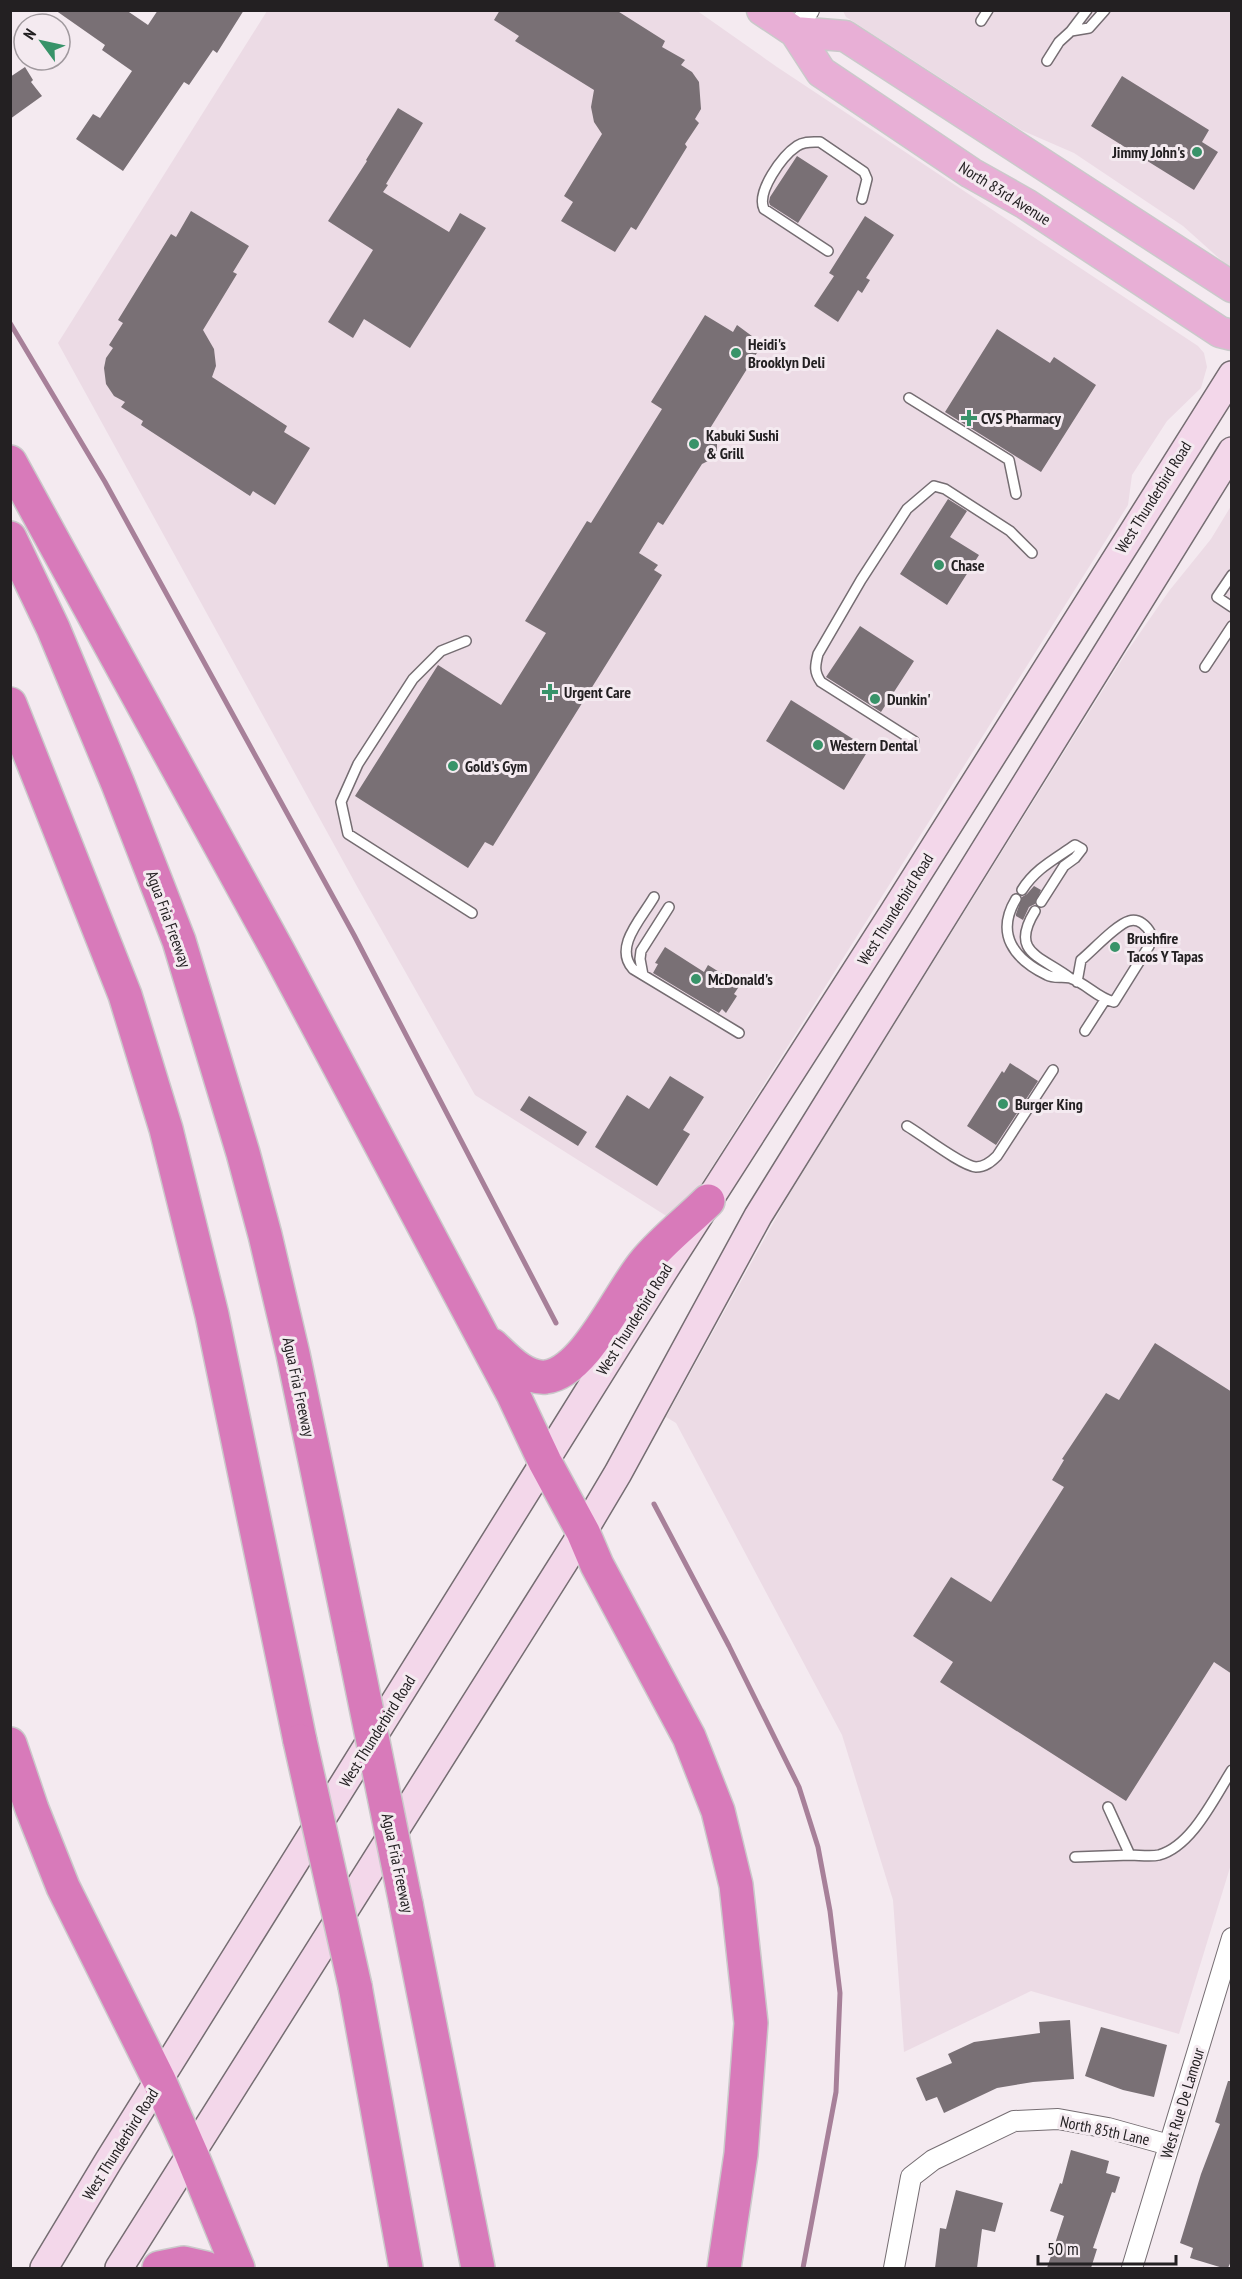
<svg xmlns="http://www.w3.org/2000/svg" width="1242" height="2279" viewBox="0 0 1242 2279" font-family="'PT Sans Narrow',sans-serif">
  <rect width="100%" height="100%" fill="#f4eaf0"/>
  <path fill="#ecdbe5" d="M 696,10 L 777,67 L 1198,346 L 1204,353 L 1207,367 L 1201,388 L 1167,421 L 1132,475 L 1128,505 L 693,1197 L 668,1217 L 475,1095 L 359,890 L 58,343 L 267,11 Z
    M 843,11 L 1231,11 L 1231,269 L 1183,226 L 1074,153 L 1021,130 L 846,17 Z
    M 1231,506 L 1232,1861 L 1179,2034 L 1031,1991 L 904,2052 L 893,1900 L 842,1735 L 676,1423 L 666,1417 L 787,1198 L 920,983 L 1126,653 L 1169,591 L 1211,539 Z"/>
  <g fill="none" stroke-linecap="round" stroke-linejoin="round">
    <path stroke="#a78099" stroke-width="5" d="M 10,323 L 105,482 L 354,935 L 556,1323
      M 654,1504 L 729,1646 L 799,1787 L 818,1847 L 830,1911 L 840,1993 L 836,2092 L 803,2268"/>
  </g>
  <path fill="#797075" d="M 55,10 L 126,10 L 148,25 L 158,10 L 244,10 L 217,53 L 213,50 L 189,85 L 184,82 L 123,171 L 76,139 L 93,114 L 100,118 L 132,71 L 102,50 L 105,45 Z
    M 500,10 L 616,10 L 665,41 L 662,47 L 685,60 L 681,65 L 692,72 L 699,82 L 701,109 L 695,119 L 699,123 L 685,144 L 687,147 L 636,230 L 631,227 L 615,252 L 561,221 L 573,202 L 564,196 L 602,134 L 594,122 L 591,107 L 594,90 L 515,41 L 519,36 L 494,20 Z
    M 25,67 L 33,80 L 31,82 L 42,96 L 10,119 L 10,77 Z
    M 1122,76 L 1209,130 L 1202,142 L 1218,152 L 1194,190 L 1091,126 Z
    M 398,108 L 423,123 L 386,184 L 388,185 L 383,192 L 449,232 L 460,213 L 486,228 L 410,348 L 364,319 L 353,338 L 328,322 L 373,250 L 328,221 L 367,161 L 366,160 Z
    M 797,156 L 828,176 L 798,223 L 770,205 L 769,202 L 770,197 Z
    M 191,211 L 249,246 L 233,272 L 237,274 L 203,330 L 214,349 L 216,366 L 212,377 L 287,426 L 284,432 L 310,448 L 275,505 L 253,491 L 250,496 L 141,425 L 143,421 L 121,407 L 125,402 L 114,396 L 106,384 L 104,368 L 106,358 L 113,348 L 109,345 L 123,323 L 118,320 L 171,234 L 176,237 Z
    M 865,216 L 894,235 L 866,278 L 870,280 L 862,293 L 858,290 L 838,322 L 814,306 L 834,276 L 829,273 Z
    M 705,315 L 733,332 L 737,325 L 760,342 L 760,348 L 709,430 L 717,443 L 717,451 L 710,460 L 702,464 L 663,525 L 658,522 L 639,553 L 658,565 L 654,570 L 662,575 L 493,846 L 485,842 L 468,868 L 355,796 L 438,665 L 501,705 L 546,633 L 525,621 L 587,521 L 591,523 L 662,409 L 651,402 Z
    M 997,329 L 1050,363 L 1054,357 L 1096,385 L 1041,472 L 945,412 Z
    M 948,499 L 967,511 L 950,537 L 979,555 L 947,605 L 900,574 Z
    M 860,626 L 914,661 L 881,712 L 826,677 Z
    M 791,700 L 869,749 L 844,790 L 766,741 Z
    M 1034,886 L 1041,890 L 1035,904 L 1029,907 L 1023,920 L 1016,916 L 1016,914 L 1022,897 L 1027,894 Z
    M 665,947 L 704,972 L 708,965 L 740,985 L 734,994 L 737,996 L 726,1013 L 722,1009 L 719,1013 L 653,973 L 658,964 L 655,963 Z
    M 1010,1063 L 1038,1081 L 996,1145 L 967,1126 L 1002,1071 L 1004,1073 Z
    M 670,1076 L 704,1097 L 683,1130 L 690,1134 L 657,1186 L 595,1147 L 627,1095 L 649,1109 Z
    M 529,1096 L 587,1132 L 578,1146 L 520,1110 Z
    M 1155,1343 L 1232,1392 L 1232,1674 L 1214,1662 L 1126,1801 L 940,1682 L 953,1662 L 913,1636 L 951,1577 L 991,1602 L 1064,1487 L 1052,1480 L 1064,1460 L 1062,1459 L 1106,1393 L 1119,1400 Z
    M 1070,2020 L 1074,2079 L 1033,2082 L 997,2088 L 944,2113 L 937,2097 L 926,2101 L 916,2078 L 952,2063 L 948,2054 L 974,2042 L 1040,2033 L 1039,2022 Z
    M 1101,2027 L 1167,2045 L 1154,2097 L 1123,2090 L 1085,2076 Z
    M 1228,2081 L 1232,2081 L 1232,2259 L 1228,2268 L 1223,2268 L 1190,2258 L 1193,2248 L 1180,2243 L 1201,2174 L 1220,2124 L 1215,2122 Z
    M 1071,2150 L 1109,2161 L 1106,2173 L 1120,2177 L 1115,2193 L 1112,2192 L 1093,2248 L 1097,2249 L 1091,2268 L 1047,2268 L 1064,2216 L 1050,2211 L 1060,2183 L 1062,2184 Z
    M 956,2190 L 1003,2203 L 995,2232 L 982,2229 L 977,2268 L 935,2268 L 940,2228 L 946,2229 Z"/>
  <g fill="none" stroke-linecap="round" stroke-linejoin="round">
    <defs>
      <path id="service" d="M 981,21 L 988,10
        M 1071,31 L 1089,28 L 1105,10
        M 1047,61 L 1059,42 L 1071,31 L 1087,10
        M 828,251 L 764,209 C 756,192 782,156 797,146 C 804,141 812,142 820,142 L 864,172 L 867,179 L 862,199
        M 909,398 L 1009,460 L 1016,494
        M 1232,575 L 1217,597 L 1232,607
        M 466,641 L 441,651 L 413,679 L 358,764 L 341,802 L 348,834 L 472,913
        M 1205,667 L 1232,626
        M 914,741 L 821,682 C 814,672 815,666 818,654 L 861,580 L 907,509 L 934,486 L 945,489 L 1010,531 L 1032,553
        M 1022,890 C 1035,869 1055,859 1075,845 L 1082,849 L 1075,858 L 1064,866 L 1041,902
        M 654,897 C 642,918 613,947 633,969 L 739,1033
        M 1016,899 C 995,934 1014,959 1047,975 C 1054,979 1063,976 1070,978 C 1086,983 1097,998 1114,1002 L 1149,946 L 1151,934 C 1147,926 1139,918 1129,921 C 1117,924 1091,952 1081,960 L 1077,982
        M 1035,911 C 1009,953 1041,956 1070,978
        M 643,975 L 640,959 L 641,951 L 669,907
        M 1085,1031 L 1105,1000
        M 907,1126 C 921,1134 962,1166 976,1167 C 985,1167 991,1162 997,1156 L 1053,1070
        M 1130,1855 C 1139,1855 1150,1857 1159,1855 C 1192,1846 1214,1798 1232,1770
        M 1075,1857 L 1130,1855 L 1108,1807"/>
      <path id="minor" d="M 795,32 L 809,10
        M 894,2268 L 911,2177 L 933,2160 L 1014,2121 L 1058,2119 L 1108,2128 L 1169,2145
        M 1132,2268 L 1232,1938"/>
      <path id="secondary" d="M 44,2268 L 109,2160 L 663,1272 L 893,913 L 1232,375
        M 119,2268 L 583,1532 L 618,1473 L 758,1216 L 1232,451"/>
      <path id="primary" d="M 762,10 L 795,32 L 821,72 L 971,173 L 1026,204 L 1220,332 L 1232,335
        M 795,32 L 845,36 L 1232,287"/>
      <path id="motorway" d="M 10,462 L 278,951 L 513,1394 L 545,1462 L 583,1532 L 597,1565 L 689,1737 L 718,1811 L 736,1885 L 751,2023 L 741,2154 L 724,2268
        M 10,538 L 53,628 L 118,784 L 179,941 L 243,1153 L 265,1235 L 293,1354 L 354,1648
        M 10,704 L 125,995 L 166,1129 L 212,1315 L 300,1741
        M 492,1345 C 506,1358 524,1379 546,1377 C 586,1372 620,1291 645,1262 C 663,1240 688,1221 708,1201
        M 10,1744 L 32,1809 L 63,1887 L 159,2080 L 191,2153 L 238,2268
        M 406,1904 L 478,2268
        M 355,1986 L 406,2268
        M 159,2268 L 184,2263 L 206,2268"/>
    </defs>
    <use href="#service" stroke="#756d72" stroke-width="12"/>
    <use href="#minor" stroke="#756d72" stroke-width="22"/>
    <use href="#secondary" stroke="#756d72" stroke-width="30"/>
    <use href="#primary" stroke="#cac9ca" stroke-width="33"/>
    <use href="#motorway" stroke="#cac9ca" stroke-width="36"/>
    <use href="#service" stroke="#fff" stroke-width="9"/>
    <use href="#minor" stroke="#fff" stroke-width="20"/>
    <use href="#secondary" stroke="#f3d7ea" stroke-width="27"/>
    <use href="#primary" stroke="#e8afd6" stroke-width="30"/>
    <use href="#motorway" stroke="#d87aba" stroke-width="33"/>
    <defs>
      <path id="motorway-bridge" d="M 354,1648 L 406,1904
        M 300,1741 L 355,1986"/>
    </defs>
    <use href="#motorway-bridge" stroke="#cac9ca" stroke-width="36" stroke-linecap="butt"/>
    <use href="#motorway-bridge" stroke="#d87aba" stroke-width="33"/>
  </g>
  <g fill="#389369" stroke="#f4eaf0" stroke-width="2">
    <circle cx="1197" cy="152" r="6"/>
    <circle cx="736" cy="353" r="6"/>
    <path d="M966 409h6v6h6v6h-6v6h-6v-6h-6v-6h6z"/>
    <circle cx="694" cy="444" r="6"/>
    <circle cx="939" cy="565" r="6"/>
    <path d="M547 683h6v6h6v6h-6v6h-6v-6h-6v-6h6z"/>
    <circle cx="875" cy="699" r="6"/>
    <circle cx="818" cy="745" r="6"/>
    <circle cx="453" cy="766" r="6"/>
    <circle cx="1115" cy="947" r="6"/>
    <circle cx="696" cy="979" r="6"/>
    <circle cx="1003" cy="1104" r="6"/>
  </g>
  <g text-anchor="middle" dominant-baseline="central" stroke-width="6" stroke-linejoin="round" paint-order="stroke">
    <g font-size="16" font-weight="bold" fill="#232022" stroke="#f4eaf0" text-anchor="start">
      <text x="1185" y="152" text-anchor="end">Jimmy John's</text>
      <text x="748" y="344">Heidi's<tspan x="748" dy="18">Brooklyn Deli</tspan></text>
      <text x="981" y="418">CVS Pharmacy</text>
      <text x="706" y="435">Kabuki Sushi<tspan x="706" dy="18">&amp; Grill</tspan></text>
      <text x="951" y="565">Chase</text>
      <text x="564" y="692">Urgent Care</text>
      <text x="887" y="699">Dunkin'</text>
      <text x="830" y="745">Western Dental</text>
      <text x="465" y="766">Gold's Gym</text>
      <text x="1127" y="938">Brushfire<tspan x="1127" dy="18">Tacos Y Tapas</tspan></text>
      <text x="708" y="979">McDonald's</text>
      <text x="1015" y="1104">Burger King</text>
    </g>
    <g font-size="16" fill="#232022" stroke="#f4eaf0">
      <text transform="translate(1005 193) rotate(32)">North 83rd Avenue</text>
      <text transform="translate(1153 497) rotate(-58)">West Thunderbird Road</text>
      <text transform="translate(895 909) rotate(-58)">West Thunderbird Road</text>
      <text transform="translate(169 919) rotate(70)">Agua Fria Freeway</text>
      <text transform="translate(634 1319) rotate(-58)">West Thunderbird Road</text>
      <text transform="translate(299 1387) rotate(78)">Agua Fria Freeway</text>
      <text transform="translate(377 1731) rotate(-58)">West Thunderbird Road</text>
      <text transform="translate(398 1863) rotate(78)">Agua Fria Freeway</text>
      <text transform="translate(1182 2103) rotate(-73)">West Rue De Lamour</text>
      <text transform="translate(1105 2130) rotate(12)">North 85th Lane</text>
      <text transform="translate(120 2144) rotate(-58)">West Thunderbird Road</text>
    </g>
  </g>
  <rect width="1242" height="2279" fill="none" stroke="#232022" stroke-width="24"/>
  <g transform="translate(42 42) rotate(303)"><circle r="28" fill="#f4eaf0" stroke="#a0999e" stroke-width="1.5"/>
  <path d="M0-4.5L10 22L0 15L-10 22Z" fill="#389369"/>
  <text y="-9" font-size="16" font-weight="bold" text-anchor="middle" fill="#232022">N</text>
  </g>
  <path d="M1038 2255v9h138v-9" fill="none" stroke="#232022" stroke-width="3"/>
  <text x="1047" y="2255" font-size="18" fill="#232022" stroke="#f4eaf0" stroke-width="4.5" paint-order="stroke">50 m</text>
</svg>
